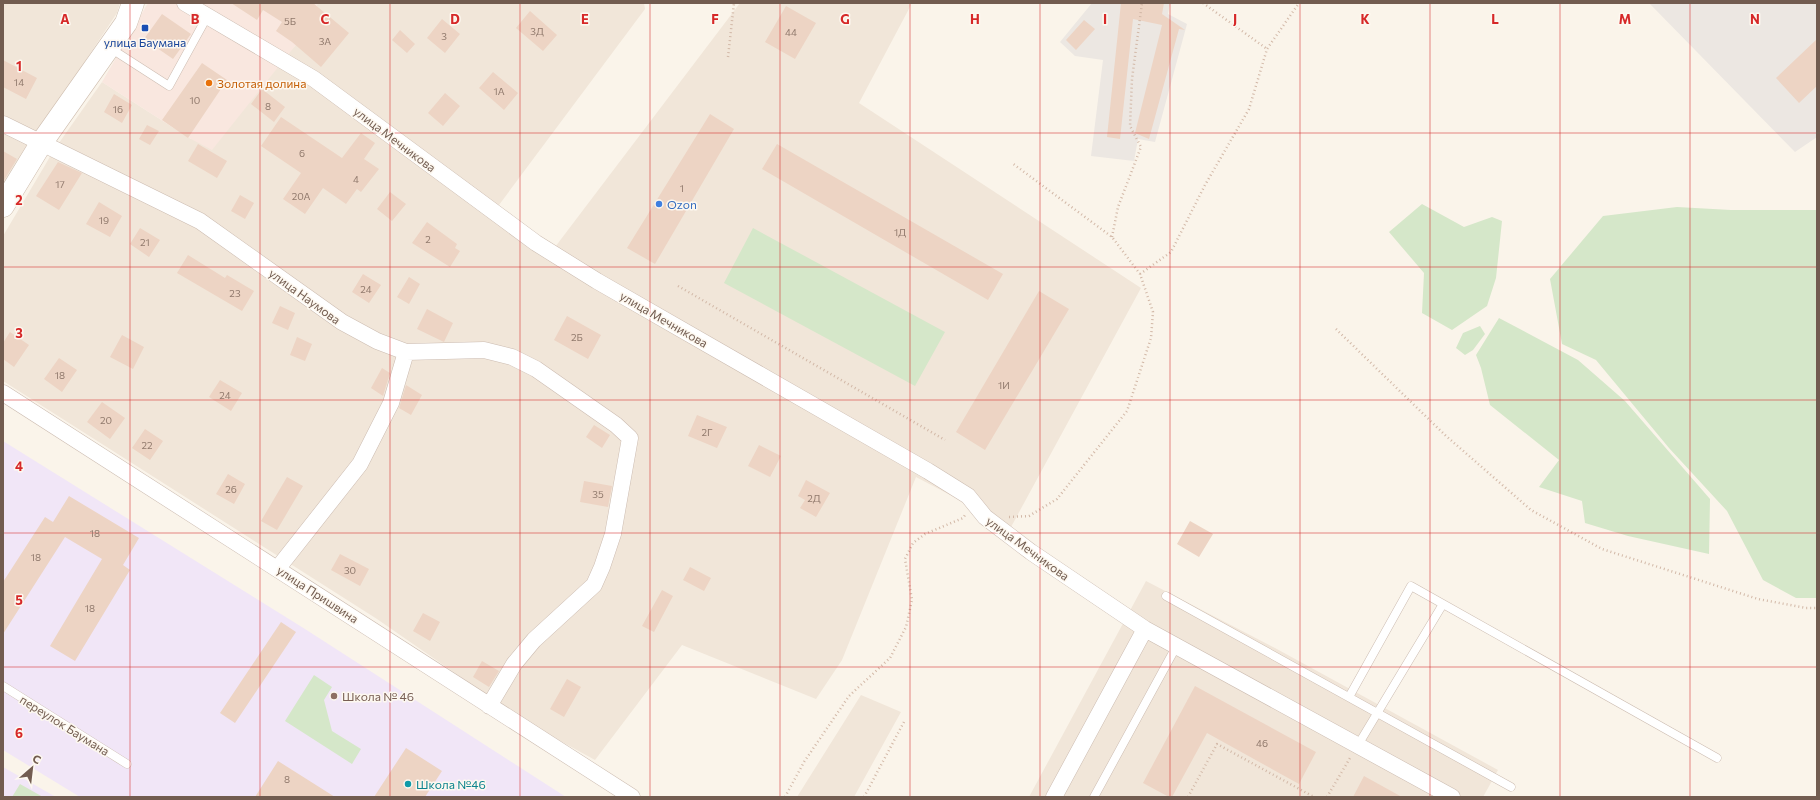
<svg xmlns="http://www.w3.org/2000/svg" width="1820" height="800" viewBox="0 0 1820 800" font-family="Commissioner,sans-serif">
  <rect width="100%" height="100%" fill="#faf4ea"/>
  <path fill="#f1e6d9" d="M 3,3 L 120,3 L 117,13 L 3,185 Z
    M 318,3 L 644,3 L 645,9 L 490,217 L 546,259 L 740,3 L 910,3 L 911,5 L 859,103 L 1141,288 L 1011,527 L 916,477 L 842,660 L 816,699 L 682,645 L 595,760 L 524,721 L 377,619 L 3,381 L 3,236 L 54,150 L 102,82 L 191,139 L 295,46 Z
    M 1146,581 L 1275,648 L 1498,770 L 1483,797 L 1029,797 Z
    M 861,695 L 901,712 L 854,797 L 797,797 Z"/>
  <path fill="#f9e7df" d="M 148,3 L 318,3 L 295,46 L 212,150 L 191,139 L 102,82 Z"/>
  <path fill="#ece7e2" d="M 1092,3 L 1170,3 L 1168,14 L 1187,24 L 1155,142 L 1138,139 L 1134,161 L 1091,156 L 1103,60 L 1075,56 L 1060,42 Z
    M 1649,3 L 1817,3 L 1817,137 L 1795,152 Z"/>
  <path fill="#f1e6f7" d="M 3,441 L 305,629 L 566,797 L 80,797 L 3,750 Z
    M 3,767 L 56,797 L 3,797 Z"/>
  <path fill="#d5e7c9" d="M 1422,204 L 1464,227 L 1492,217 L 1502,221 L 1496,278 L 1487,306 L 1452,330 L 1422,313 L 1424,273 L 1389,232 Z
    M 1677,207 L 1731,210 L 1817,210 L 1817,598 L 1796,598 L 1763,580 L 1727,511 L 1669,448 L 1596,360 L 1562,344 L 1550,279 L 1603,216 Z
    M 753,228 L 945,332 L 915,386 L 724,283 Z
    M 1499,318 L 1578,360 L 1625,401 L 1710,499 L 1709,554 L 1628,536 L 1585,523 L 1582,501 L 1539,487 L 1559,460 L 1490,405 L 1481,368 L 1476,355 Z
    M 1480,326 L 1485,334 L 1473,350 L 1465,355 L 1456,348 L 1463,333 Z
    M 314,675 L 332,687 L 324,700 L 332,731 L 361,749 L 352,764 L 285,721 Z
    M 20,784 L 43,797 L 12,797 Z"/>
  <path fill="#edd4c4" d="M 231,3 L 313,3 L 349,33 L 321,67 L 292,42 L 276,31 L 282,22 L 263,10 L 257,20 Z
    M 1121,3 L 1164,3 L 1162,14 L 1185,30 L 1179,29 L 1149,139 L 1135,133 L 1162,25 L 1133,19 L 1120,139 L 1107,137 Z
    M 786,6 L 816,23 L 795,59 L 765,42 Z
    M 530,11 L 557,35 L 543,51 L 516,28 Z
    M 162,14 L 191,34 L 173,59 L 144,39 Z
    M 442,19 L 460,34 L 445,53 L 427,38 Z
    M 1084,20 L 1095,29 L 1076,50 L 1066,40 Z
    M 400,30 L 415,44 L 407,53 L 392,40 Z
    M 1817,39 L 1817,86 L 1799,103 L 1776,78 Z
    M 3,60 L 37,78 L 26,99 L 3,87 Z
    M 202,63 L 227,80 L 188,138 L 162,120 Z
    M 493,72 L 518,93 L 504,110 L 479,88 Z
    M 262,89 L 285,107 L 274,122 L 251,104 Z
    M 445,93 L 460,106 L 443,126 L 428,113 Z
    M 114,94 L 132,105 L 122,123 L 104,112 Z
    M 710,114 L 734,129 L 655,264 L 627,248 Z
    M 281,117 L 342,158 L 361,133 L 375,143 L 364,159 L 379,169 L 361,192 L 357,189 L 346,204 L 323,188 L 305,214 L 283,199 L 301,173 L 261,146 Z
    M 147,125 L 159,131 L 150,145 L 139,139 Z
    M 198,144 L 227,161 L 217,178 L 188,161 Z
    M 777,144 L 1003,274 L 988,300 L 762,169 Z
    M 3,151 L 17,159 L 3,182 Z
    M 58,162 L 82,173 L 59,210 L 36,196 Z
    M 390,192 L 406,204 L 392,221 L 377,209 Z
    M 240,195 L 254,203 L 245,219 L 231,211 Z
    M 99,202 L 122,216 L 110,237 L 86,224 Z
    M 427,222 L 457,244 L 455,248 L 460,251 L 450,267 L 412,243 Z
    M 140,228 L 160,240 L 149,257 L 130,244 Z
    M 188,255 L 225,278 L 227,275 L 254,291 L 242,311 L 177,273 Z
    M 363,274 L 381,285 L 369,303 L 352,292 Z
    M 409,277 L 420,284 L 409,304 L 397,297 Z
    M 1039,291 L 1069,309 L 985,450 L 956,432 Z
    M 280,306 L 295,313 L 288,330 L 272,323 Z
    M 427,309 L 453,323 L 444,342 L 417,329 Z
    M 567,316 L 601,335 L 588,359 L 554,340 Z
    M 10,332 L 29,345 L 14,367 L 3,359 L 3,343 Z
    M 122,335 L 144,347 L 133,369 L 110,357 Z
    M 297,337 L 312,344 L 305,361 L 290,355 Z
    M 59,358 L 77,370 L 62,392 L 44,379 Z
    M 382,368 L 390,373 L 383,396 L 371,388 Z
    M 220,380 L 242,393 L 231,411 L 209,397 Z
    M 406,385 L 422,395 L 411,415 L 399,408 Z
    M 102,402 L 125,418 L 110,439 L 87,422 Z
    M 697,415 L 727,427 L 717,448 L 688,436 Z
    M 594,425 L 610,435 L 602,448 L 586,437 Z
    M 145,429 L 163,441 L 150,460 L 132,448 Z
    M 759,445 L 781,456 L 770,477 L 748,466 Z
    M 228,474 L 245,484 L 234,504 L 216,494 Z
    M 287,477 L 303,486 L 277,530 L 261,521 Z
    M 806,480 L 830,493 L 816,517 L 800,508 L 805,500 L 798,496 Z
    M 584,481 L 612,486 L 608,507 L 580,502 Z
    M 69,496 L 139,538 L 123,565 L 130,570 L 75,661 L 50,646 L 102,559 L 65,537 L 3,634 L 3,582 L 45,517 L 53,522 Z
    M 1190,521 L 1213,534 L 1199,557 L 1177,544 Z
    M 340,554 L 369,569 L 360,586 L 331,570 Z
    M 690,567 L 711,578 L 704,591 L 683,580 Z
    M 662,590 L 673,596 L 654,632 L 642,626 Z
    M 423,613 L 440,622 L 430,641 L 413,631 Z
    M 281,622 L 296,632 L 235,723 L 220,713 Z
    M 482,661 L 499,671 L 489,687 L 473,677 Z
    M 567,679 L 581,687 L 564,717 L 550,709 Z
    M 1195,686 L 1316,752 L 1299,784 L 1207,733 L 1172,797 L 1169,797 L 1143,783 Z
    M 406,748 L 442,771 L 425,797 L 374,797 Z
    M 278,761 L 335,797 L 255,797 Z
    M 1364,776 L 1402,797 L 1353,797 Z"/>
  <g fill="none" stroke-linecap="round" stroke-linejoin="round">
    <defs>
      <path id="lane" d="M 110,48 L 169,86 L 208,15
        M 1166,596 L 1511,787
        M 3,686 L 127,764
        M 1349,697 L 1411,586 L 1717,758
        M 1358,745 L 1443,604
        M 1094,797 L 1176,647"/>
      <path id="street" d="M 185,3 L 314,79 L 536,243 L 597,281 L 928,471 L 968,496 L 985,517 L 1031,552 L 1145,629 L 1452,797
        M 3,124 L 200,221 L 342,322 L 377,341 L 406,352 L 484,350 L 512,357 L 536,369 L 616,425 L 630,438 L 613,534 L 602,567 L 594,585 L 534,640 L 514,664 L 489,706
        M 3,393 L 632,797
        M 278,568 L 360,464 L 391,403 L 406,352
        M 1054,797 L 1145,629"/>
      <path id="secondary" d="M 3,206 L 42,142 L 126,23 L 133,3"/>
    </defs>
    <use href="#lane" stroke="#ccbcb1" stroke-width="9"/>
    <use href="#street" stroke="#ccbcb1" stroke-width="17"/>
    <use href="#secondary" stroke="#cebdaf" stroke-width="23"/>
    <path stroke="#d2b8a7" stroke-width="2.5" stroke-dasharray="1 3" stroke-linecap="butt" d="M 1203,3 L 1267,49
      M 728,57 L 734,3
      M 1112,237 L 1118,207 L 1141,147 L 1130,126 L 1132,79 L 1142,3
      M 1140,274 L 1171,252 L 1205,185 L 1249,109 L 1267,49 L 1299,3
      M 678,286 L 945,440
      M 1336,329 L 1445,435 L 1531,510 L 1602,549 L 1758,599 L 1806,608 L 1817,608
      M 1009,517 L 1029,516 L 1057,499 L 1127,411 L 1151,338 L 1153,312 L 1140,274 L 1112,237 L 1012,163
      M 785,797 L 804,762 L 849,696 L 890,658 L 906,627 L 912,600 L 905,559 L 913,543 L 925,534 L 963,518 L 965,515
      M 864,797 L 905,720
      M 1188,797 L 1217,744 L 1314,797
      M 1327,797 L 1350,758"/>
    <use href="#lane" stroke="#fff" stroke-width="8"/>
    <use href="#street" stroke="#fff" stroke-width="16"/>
    <use href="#secondary" stroke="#fff" stroke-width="22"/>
  </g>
  <path fill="none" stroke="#d62828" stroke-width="1" stroke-opacity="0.55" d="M 130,3 L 130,797M 260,3 L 260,797M 390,3 L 390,797M 520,3 L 520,797M 650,3 L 650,797M 780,3 L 780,797M 910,3 L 910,797M 1040,3 L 1040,797M 1170,3 L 1170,797M 1300,3 L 1300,797M 1430,3 L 1430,797M 1560,3 L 1560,797M 1690,3 L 1690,797M 3,133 L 1817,133M 3,267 L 1817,267M 3,400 L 1817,400M 3,533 L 1817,533M 3,667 L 1817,667"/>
  <rect fill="#1a4fb4" stroke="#fdf8f0" stroke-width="1.5" x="141" y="24" width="8" height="8" rx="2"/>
  <circle fill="#e8710a" stroke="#fdf8f0" stroke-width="1.5" cx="209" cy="83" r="4"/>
  <circle fill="#3f7fe0" stroke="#fdf8f0" stroke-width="1.5" cx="659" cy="204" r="4"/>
  <circle fill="#8d6e63" stroke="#fdf8f0" stroke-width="1.5" cx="334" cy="696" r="4"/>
  <circle fill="#0f9aa8" stroke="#fdf8f0" stroke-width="1.5" cx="408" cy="784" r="4"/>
  <g text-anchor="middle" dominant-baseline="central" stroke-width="3" stroke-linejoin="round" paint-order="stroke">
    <g font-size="10" fill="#917a6d">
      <text x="290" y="21">5Б</text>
      <text x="537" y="31">3Д</text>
      <text x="791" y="32">44</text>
      <text x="444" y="36">3</text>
      <text x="325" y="41">3А</text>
      <text x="19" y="82">14</text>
      <text x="499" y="91">1А</text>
      <text x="195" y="100">10</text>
      <text x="268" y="106">8</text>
      <text x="118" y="109">16</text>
      <text x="302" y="153">6</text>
      <text x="356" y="179">4</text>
      <text x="60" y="184">17</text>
      <text x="682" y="188">1</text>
      <text x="301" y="196">20А</text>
      <text x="104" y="220">19</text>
      <text x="900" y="232">1Д</text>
      <text x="428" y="239">2</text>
      <text x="145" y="242">21</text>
      <text x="366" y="289">24</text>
      <text x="235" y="293">23</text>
      <text x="577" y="337">2Б</text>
      <text x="60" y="375">18</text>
      <text x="1004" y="385">1И</text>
      <text x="225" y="395">24</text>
      <text x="106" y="420">20</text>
      <text x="707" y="432">2Г</text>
      <text x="147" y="445">22</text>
      <text x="231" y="489">26</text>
      <text x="598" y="494">35</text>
      <text x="814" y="498">2Д</text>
      <text x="95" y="533">18</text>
      <text x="36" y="557">18</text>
      <text x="350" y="570">30</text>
      <text x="90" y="608">18</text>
      <text x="1262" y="743">46</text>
      <text x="287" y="779">8</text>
    </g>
    <g font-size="12" fill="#164399" stroke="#fdf8f0">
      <text x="145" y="42">улица Баумана</text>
    </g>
    <g font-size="12" fill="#c56008" stroke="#fdf8f0" text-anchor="start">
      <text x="217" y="83">Золотая долина</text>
    </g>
    <g font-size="12" fill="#725c50" stroke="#fdf8f0">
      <text transform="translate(395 139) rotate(37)">улица Мечникова</text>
      <text transform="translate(305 296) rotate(36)">улица Наумова</text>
      <text transform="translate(664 319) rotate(30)">улица Мечникова</text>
      <text transform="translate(1028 548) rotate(36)">улица Мечникова</text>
      <text transform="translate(318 594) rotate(33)">улица Пришвина</text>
      <text transform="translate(65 725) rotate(32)">переулок Баумана</text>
    </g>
    <g font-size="12" fill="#366cbe" stroke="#fdf8f0" text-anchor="start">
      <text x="667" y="204">Ozon</text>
    </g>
    <g font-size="12" fill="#785e54" stroke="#fdf8f0" text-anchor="start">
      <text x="342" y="696">Школа № 46</text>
    </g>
    <g font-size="12" fill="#0d838f" stroke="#fdf8f0" text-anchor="start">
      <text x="416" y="784">Школа №46</text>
    </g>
  </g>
  <g font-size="13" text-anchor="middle" font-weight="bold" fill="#d62828" stroke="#fdf8f0" stroke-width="3" stroke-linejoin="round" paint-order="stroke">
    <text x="65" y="24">A</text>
    <text x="195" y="24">B</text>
    <text x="325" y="24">C</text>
    <text x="455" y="24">D</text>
    <text x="585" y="24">E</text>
    <text x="715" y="24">F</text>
    <text x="845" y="24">G</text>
    <text x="975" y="24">H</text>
    <text x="1105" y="24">I</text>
    <text x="1235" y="24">J</text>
    <text x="1365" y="24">K</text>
    <text x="1495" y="24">L</text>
    <text x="1625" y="24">M</text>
    <text x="1755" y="24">N</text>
    <text x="19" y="71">1</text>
    <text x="19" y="205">2</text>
    <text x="19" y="338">3</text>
    <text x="19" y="471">4</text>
    <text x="19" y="605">5</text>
    <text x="19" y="738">6</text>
  </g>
  <rect width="1820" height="800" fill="none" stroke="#725c50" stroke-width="8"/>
  <g transform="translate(32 768) rotate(28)" stroke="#fdf8f0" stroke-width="3" paint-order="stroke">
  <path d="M0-3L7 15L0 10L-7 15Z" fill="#725c50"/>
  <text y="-6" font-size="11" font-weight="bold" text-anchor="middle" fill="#725c50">С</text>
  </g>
</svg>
